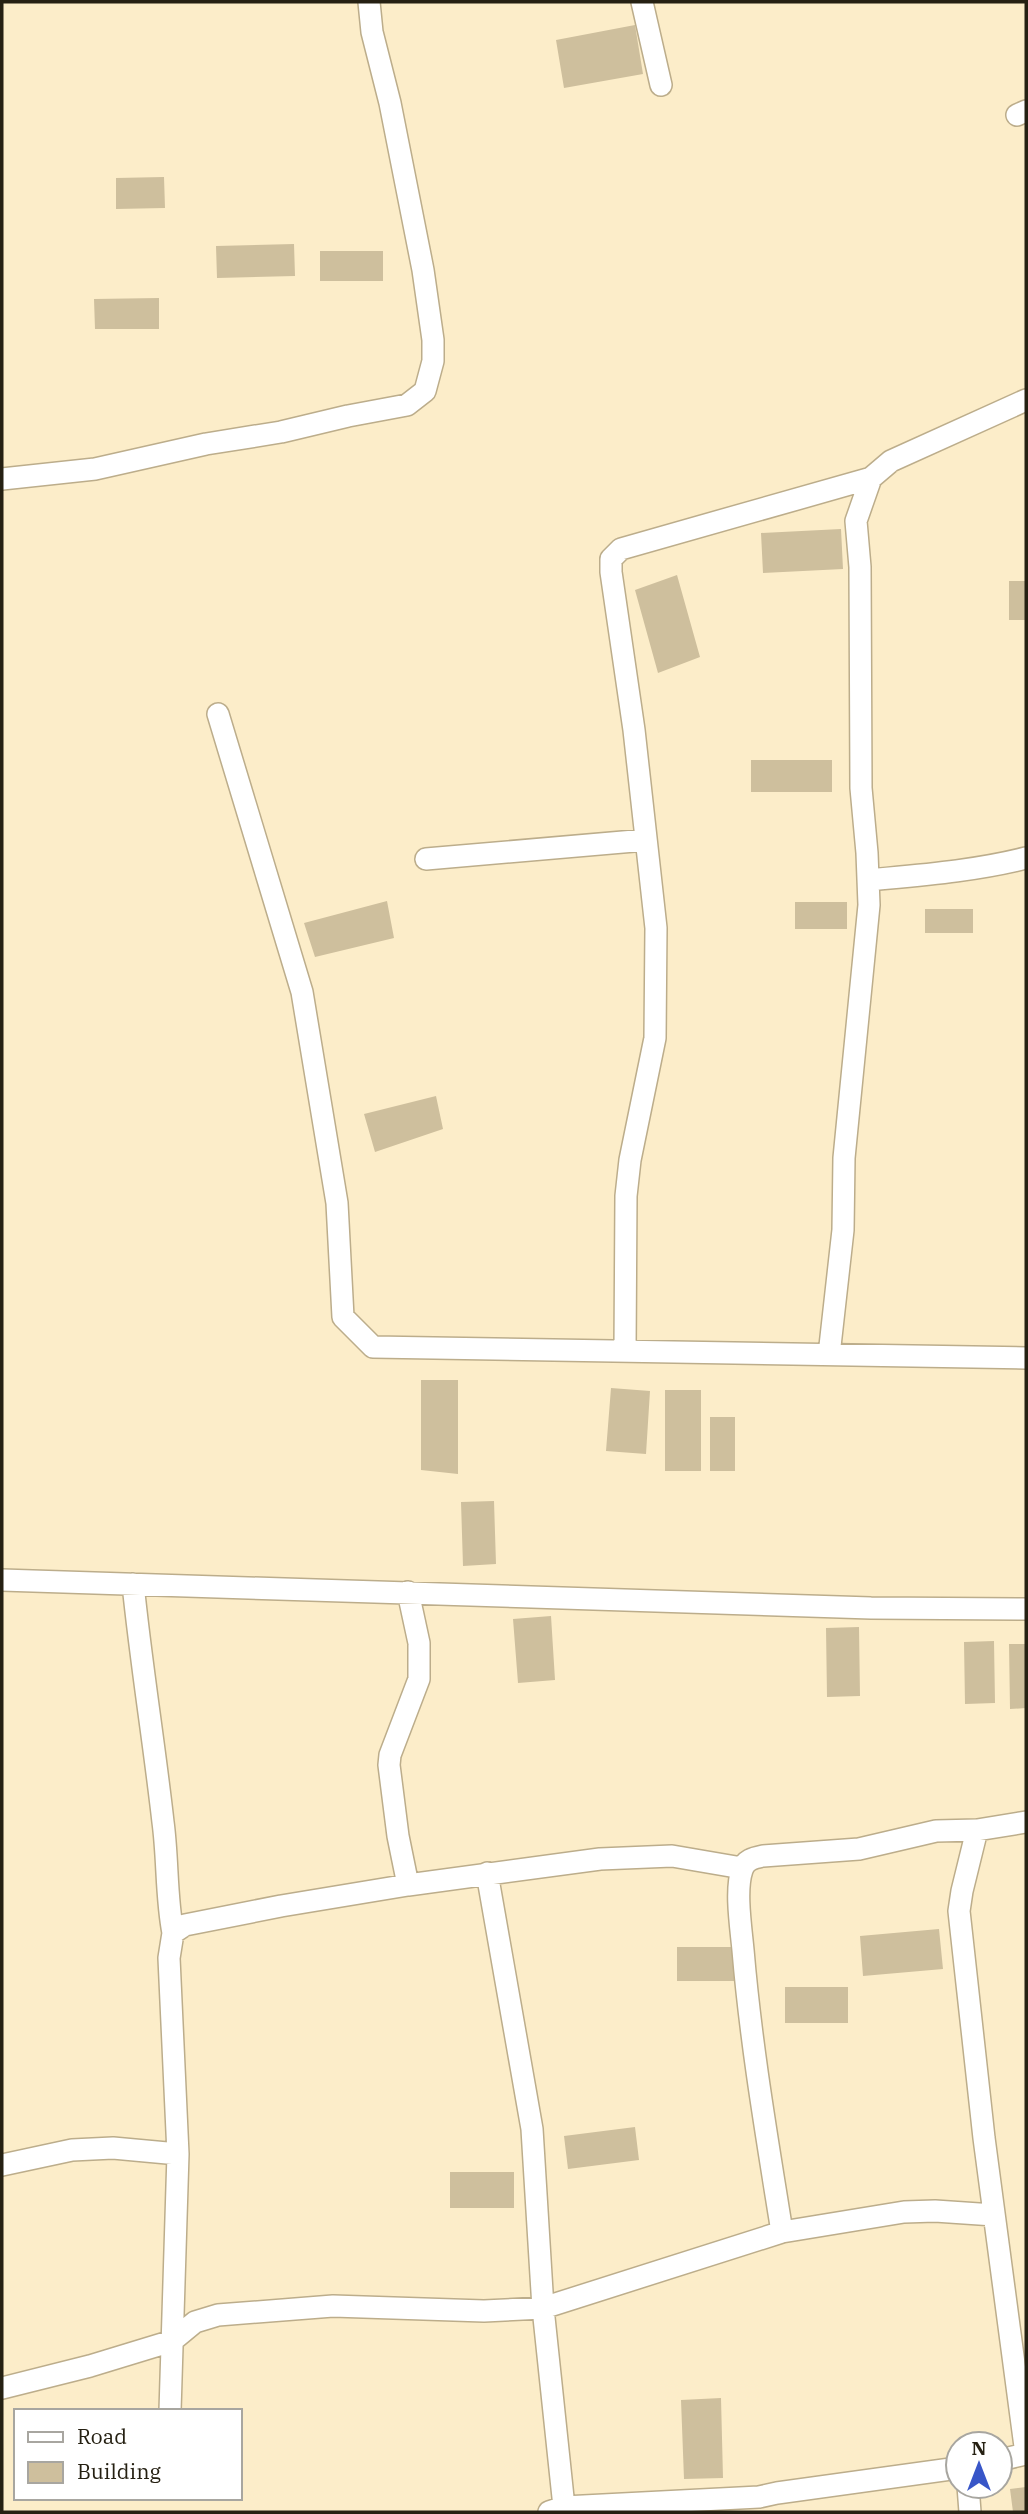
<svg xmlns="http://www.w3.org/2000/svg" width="1028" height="2514" viewBox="0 0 1028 2514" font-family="'IBM Plex Serif',serif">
  <rect width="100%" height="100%" fill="#fcedc9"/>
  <path fill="#cebf9d" d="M 635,25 L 643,74 L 564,88 L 556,40 Z
    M 164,177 L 165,208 L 116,209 L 116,178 Z
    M 294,244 L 295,276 L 217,278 L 216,246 Z
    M 320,251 L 383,251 L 383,281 L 320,281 Z
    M 159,298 L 159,329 L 95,329 L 94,299 Z
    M 841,529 L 843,569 L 763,573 L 761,533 Z
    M 677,575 L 700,657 L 658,673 L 635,590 Z
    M 1009,581 L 1026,581 L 1026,620 L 1009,620 Z
    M 751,760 L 832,760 L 832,792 L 751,792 Z
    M 387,901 L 394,938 L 315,957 L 304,923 Z
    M 795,902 L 847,902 L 847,929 L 795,929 Z
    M 925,909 L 973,909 L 973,933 L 925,933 Z
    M 436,1096 L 443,1129 L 375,1152 L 364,1114 Z
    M 421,1380 L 458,1380 L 458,1474 L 421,1470 Z
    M 611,1388 L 650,1391 L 646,1454 L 606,1451 Z
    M 665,1390 L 701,1390 L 701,1471 L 665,1471 Z
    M 710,1417 L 735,1417 L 735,1471 L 710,1471 Z
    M 494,1501 L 496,1564 L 463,1566 L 461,1502 Z
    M 551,1616 L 555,1680 L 518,1683 L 513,1619 Z
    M 859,1627 L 860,1696 L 827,1697 L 826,1628 Z
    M 994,1641 L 995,1703 L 965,1704 L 964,1642 Z
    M 1009,1644 L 1026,1644 L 1026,1708 L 1010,1709 Z
    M 939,1929 L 943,1969 L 863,1976 L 860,1936 Z
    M 677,1947 L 741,1947 L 741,1981 L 677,1981 Z
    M 785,1987 L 848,1987 L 848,2023 L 785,2023 Z
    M 635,2127 L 639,2160 L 568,2169 L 564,2136 Z
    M 450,2172 L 514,2172 L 514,2208 L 450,2208 Z
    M 721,2398 L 723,2478 L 684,2479 L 681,2400 Z
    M 1026,2487 L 1026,2512 L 1013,2512 L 1010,2489 Z"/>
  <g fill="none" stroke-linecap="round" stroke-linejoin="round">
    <defs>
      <path id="minor" d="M 642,2 L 661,85
        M 1017,115 L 1026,111
        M 2,479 L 95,469 L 206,444 L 281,432 L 348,416 L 407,405 L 425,391 L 433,361 L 433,340 L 423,270 L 390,103 L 372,32 L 369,2
        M 218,714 L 302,992 L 337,1203 L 343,1317 L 373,1347 L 1026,1358
        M 426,859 L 646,840
        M 869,880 C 921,875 975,871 1026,858
        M 625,1351 L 626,1196 L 630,1160 L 655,1038 L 656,928 L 634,730 L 611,572 L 611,559 L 621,549 L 871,478
        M 829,1355 L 843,1230 L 844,1158 L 869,905 L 867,853 L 861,788 L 860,567 L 856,521 L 871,478 L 891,461 L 1026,400
        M 2,1580 L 871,1608 L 1026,1609
        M 133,1584 C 141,1663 154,1742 163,1822 C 168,1859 166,1897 173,1933
        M 487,1873 L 532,2129 L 543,2308 L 564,2507 L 549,2512
        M 408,1885 L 398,1836 L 389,1765 L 390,1755 L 419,1679 L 419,1643 L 408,1592
        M 178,2154 L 169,1958 L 173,1933 L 185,1925 L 281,1906 L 408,1885 L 600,1859 L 672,1856 L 742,1868
        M 2,2165 L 72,2150 L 113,2148 L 178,2154 L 170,2411
        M 782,2232 C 767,2138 751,2045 743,1950 C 741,1928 735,1890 742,1870 C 745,1860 753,1858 763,1856 L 859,1849 L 936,1831 L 977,1830
        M 2,2388 L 90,2366 L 172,2341 L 195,2322 L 218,2315 L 333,2306 L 484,2311 L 543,2308 L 782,2232 L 904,2212 L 935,2211 L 994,2215
        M 1026,2454 L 984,2138 L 959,1911 L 962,1891 L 977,1830 L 1026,1822
        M 1000,2460 L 1026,2454
        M 968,2486 L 970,2512
        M 559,2512 L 564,2507 L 759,2497 L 777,2493 L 958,2468"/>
    </defs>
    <use href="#minor" stroke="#bcad8b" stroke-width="24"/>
    <use href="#minor" stroke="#fff" stroke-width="21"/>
  </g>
  <rect width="1028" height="2514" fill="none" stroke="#252012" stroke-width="7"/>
  <rect x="14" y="2409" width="228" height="91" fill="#ffffff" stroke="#a8a6a0" stroke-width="2"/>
  <rect x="28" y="2432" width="35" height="10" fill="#ffffff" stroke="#a8a6a0" stroke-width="2"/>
  <text x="77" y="2444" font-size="21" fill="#252012">Road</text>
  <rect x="28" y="2462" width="35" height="21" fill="#cebf9d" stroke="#a8a6a0" stroke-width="2"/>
  <text x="77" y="2479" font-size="21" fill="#252012">Building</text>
  <g transform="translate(979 2465)"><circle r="33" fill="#ffffff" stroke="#a8a6a0" stroke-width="2"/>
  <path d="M0-5L12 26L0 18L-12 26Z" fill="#3856c8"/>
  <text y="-10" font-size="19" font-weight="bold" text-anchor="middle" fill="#252012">N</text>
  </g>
</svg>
